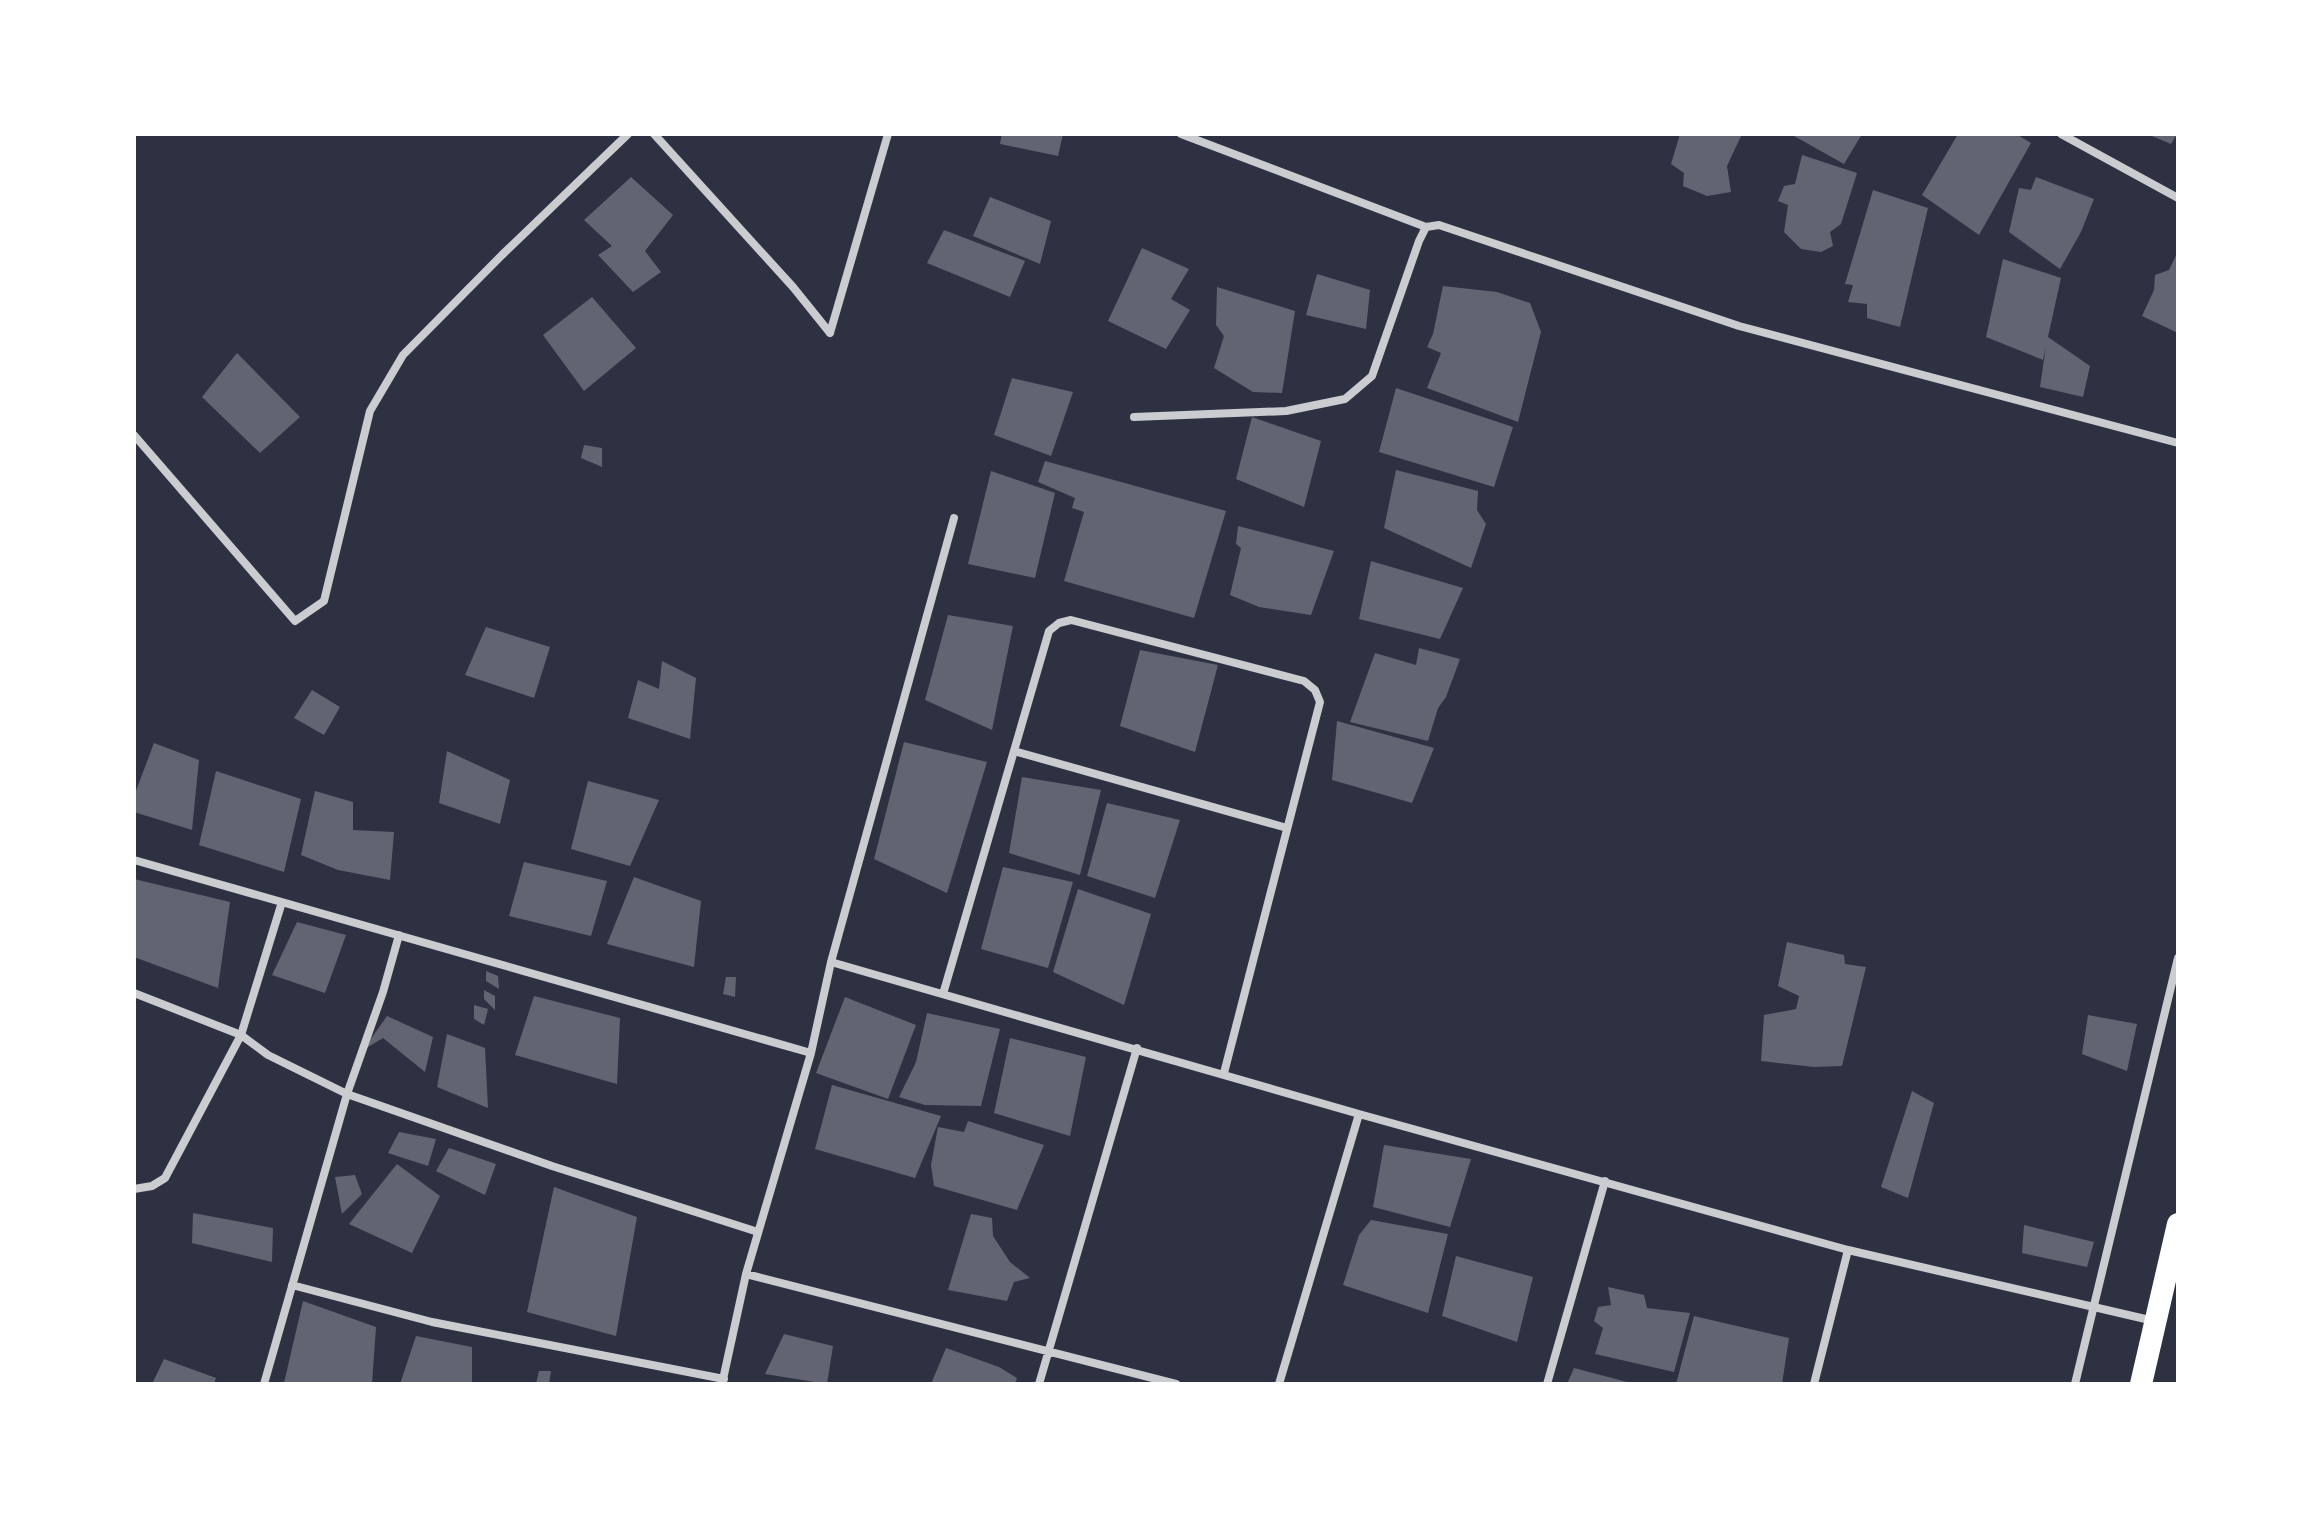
<svg xmlns="http://www.w3.org/2000/svg" width="2312" height="1518" viewBox="0 0 2312 1518" font-family="'Varela Round',sans-serif">
  <rect width="100%" height="100%" fill="#2d3142"/>
  <path fill="#626471" d="M 1002,134 L 1063,134 L 1058,156 L 1000,144 Z
    M 1680,134 L 1742,134 L 1727,166 L 1731,192 L 1707,196 L 1683,186 L 1684,173 L 1671,164 Z
    M 1795,134 L 1862,134 L 1844,164 L 1794,136 Z
    M 1958,134 L 2016,134 L 2031,143 L 1979,235 L 1922,195 Z
    M 2147,134 L 2177,134 L 2171,144 Z
    M 1802,155 L 1857,173 L 1841,224 L 1830,232 L 1833,246 L 1821,252 L 1801,249 L 1784,232 L 1788,205 L 1778,201 L 1784,186 L 1795,184 Z
    M 631,177 L 673,215 L 645,251 L 661,272 L 633,292 L 598,255 L 612,246 L 584,220 Z
    M 2036,177 L 2094,199 L 2081,232 L 2060,269 L 2009,232 L 2019,188 L 2031,190 Z
    M 1873,190 L 1928,208 L 1900,327 L 1867,318 L 1867,304 L 1848,302 L 1853,285 L 1845,284 Z
    M 990,197 L 1051,221 L 1040,264 L 973,236 Z
    M 944,230 L 1025,261 L 1010,297 L 927,263 Z
    M 1142,248 L 1189,269 L 1171,299 L 1190,310 L 1166,349 L 1108,321 Z
    M 2178,251 L 2178,333 L 2142,316 L 2154,290 L 2155,275 L 2169,270 Z
    M 2003,259 L 2061,278 L 2048,337 L 2090,366 L 2083,397 L 2040,387 L 2046,346 L 2043,360 L 1986,337 Z
    M 1317,274 L 1370,290 L 1366,329 L 1306,315 Z
    M 1443,286 L 1497,292 L 1530,303 L 1541,332 L 1518,422 L 1427,388 L 1441,353 L 1427,347 L 1433,334 Z
    M 1217,287 L 1295,311 L 1282,393 L 1253,392 L 1214,368 L 1224,336 L 1216,325 Z
    M 592,297 L 636,348 L 584,391 L 543,335 Z
    M 237,353 L 300,417 L 260,453 L 202,397 Z
    M 1012,378 L 1073,392 L 1051,456 L 994,435 Z
    M 1396,388 L 1513,427 L 1494,487 L 1379,452 Z
    M 1252,417 L 1321,441 L 1304,507 L 1236,479 Z
    M 584,445 L 602,448 L 602,467 L 581,458 Z
    M 1045,461 L 1226,511 L 1194,618 L 1064,581 L 1084,512 L 1072,508 L 1075,498 L 1038,482 Z
    M 1396,470 L 1478,491 L 1477,510 L 1486,524 L 1471,568 L 1384,528 Z
    M 991,471 L 1055,493 L 1035,578 L 968,564 Z
    M 1238,526 L 1334,551 L 1311,615 L 1259,607 L 1230,595 L 1241,548 L 1236,544 Z
    M 1371,561 L 1463,588 L 1440,639 L 1359,619 Z
    M 948,615 L 1013,626 L 992,730 L 925,700 Z
    M 486,627 L 550,647 L 534,698 L 465,675 Z
    M 1419,648 L 1460,659 L 1446,697 L 1438,708 L 1428,741 L 1350,722 L 1375,653 L 1416,665 Z
    M 1140,650 L 1218,665 L 1195,752 L 1120,726 Z
    M 662,661 L 696,678 L 690,739 L 628,718 L 638,680 L 659,689 Z
    M 312,690 L 340,707 L 324,735 L 294,718 Z
    M 1337,721 L 1434,748 L 1412,803 L 1332,780 Z
    M 904,742 L 987,762 L 947,893 L 874,859 Z
    M 154,743 L 199,760 L 192,830 L 134,812 L 134,796 Z
    M 447,751 L 510,780 L 500,824 L 439,803 Z
    M 216,771 L 301,799 L 284,872 L 199,845 Z
    M 1022,777 L 1101,790 L 1080,875 L 1009,853 Z
    M 588,781 L 659,800 L 630,866 L 571,849 Z
    M 315,791 L 353,802 L 353,830 L 394,832 L 390,880 L 338,870 L 301,855 Z
    M 1107,803 L 1180,820 L 1155,898 L 1087,876 Z
    M 524,862 L 607,881 L 591,936 L 509,916 Z
    M 1003,867 L 1073,882 L 1048,968 L 981,949 Z
    M 634,877 L 701,901 L 694,967 L 607,944 Z
    M 134,879 L 230,902 L 218,988 L 134,957 Z
    M 1078,889 L 1151,914 L 1124,1005 L 1053,972 Z
    M 297,922 L 346,935 L 325,993 L 272,975 Z
    M 1787,942 L 1844,955 L 1845,964 L 1866,967 L 1842,1066 L 1814,1067 L 1761,1061 L 1764,1015 L 1796,1009 L 1799,996 L 1778,986 Z
    M 486,971 L 498,976 L 499,989 L 486,981 Z
    M 726,977 L 736,977 L 735,997 L 723,994 Z
    M 484,990 L 495,996 L 495,1010 L 484,999 Z
    M 534,996 L 620,1018 L 617,1084 L 515,1055 Z
    M 845,997 L 916,1025 L 888,1099 L 816,1073 Z
    M 474,1005 L 488,1009 L 484,1025 L 474,1019 Z
    M 927,1013 L 1000,1029 L 981,1106 L 925,1105 L 899,1097 L 916,1062 Z
    M 2088,1015 L 2137,1024 L 2127,1071 L 2082,1054 Z
    M 387,1016 L 433,1037 L 425,1072 L 383,1038 L 363,1050 Z
    M 447,1034 L 485,1048 L 488,1108 L 437,1087 Z
    M 1010,1038 L 1086,1057 L 1070,1136 L 994,1113 Z
    M 832,1085 L 941,1116 L 915,1178 L 815,1149 Z
    M 1912,1091 L 1934,1103 L 1908,1198 L 1881,1187 Z
    M 968,1121 L 1044,1145 L 1017,1210 L 934,1186 L 931,1165 L 938,1127 L 964,1132 Z
    M 399,1132 L 436,1139 L 428,1166 L 388,1153 Z
    M 1384,1145 L 1471,1159 L 1450,1227 L 1373,1207 Z
    M 449,1148 L 496,1164 L 485,1195 L 436,1171 Z
    M 397,1164 L 440,1196 L 412,1253 L 349,1224 Z
    M 355,1175 L 362,1194 L 342,1214 L 335,1177 Z
    M 554,1187 L 637,1217 L 616,1336 L 527,1312 Z
    M 193,1213 L 273,1228 L 272,1262 L 192,1243 Z
    M 971,1214 L 992,1218 L 993,1236 L 1010,1262 L 1030,1278 L 1014,1282 L 1007,1301 L 948,1290 Z
    M 1371,1220 L 1448,1234 L 1428,1313 L 1343,1285 L 1359,1235 Z
    M 2024,1225 L 2094,1242 L 2087,1267 L 2022,1253 Z
    M 1456,1256 L 1533,1277 L 1517,1342 L 1442,1316 Z
    M 1608,1287 L 1644,1295 L 1647,1308 L 1690,1313 L 1674,1372 L 1595,1354 L 1603,1328 L 1594,1321 L 1598,1307 L 1611,1305 Z
    M 303,1301 L 376,1327 L 372,1384 L 284,1383 Z
    M 1694,1316 L 1789,1338 L 1782,1384 L 1676,1384 Z
    M 784,1334 L 833,1346 L 827,1384 L 765,1374 Z
    M 416,1336 L 472,1347 L 472,1384 L 400,1384 Z
    M 946,1348 L 999,1367 L 1017,1378 L 1015,1384 L 931,1384 Z
    M 164,1359 L 216,1378 L 214,1384 L 152,1384 Z
    M 1574,1368 L 1631,1383 L 1631,1384 L 1567,1384 Z
    M 539,1371 L 551,1371 L 549,1384 L 536,1384 Z"/>
  <g fill="none" stroke-linecap="round" stroke-linejoin="round">
    <path stroke="#caccd0" stroke-width="8" d="M 654,134 L 793,287 L 830,333
      M 1181,134 L 1426,227
      M 2061,134 L 2178,198
      M 830,333 L 888,134
      M 1134,417 L 1286,411 L 1345,399 L 1372,376 L 1419,241 L 1426,227 L 1439,225 L 1739,326 L 2178,443
      M 134,435 L 295,621 L 324,601 L 370,411 L 403,355 L 502,255 L 628,134
      M 1014,751 L 1287,828
      M 134,860 L 811,1053
      M 831,962 L 1359,1114 L 1848,1250 L 2154,1321
      M 134,993 L 241,1035 L 268,1055 L 347,1094 L 552,1166 L 758,1232
      M 943,994 L 1049,631 L 1059,623 L 1071,620 L 1304,681 L 1315,690 L 1320,702 L 1224,1073
      M 134,1189 L 152,1186 L 165,1178 L 241,1035 L 282,902
      M 746,1274 L 1176,1384
      M 292,1285 L 432,1322 L 724,1379
      M 264,1384 L 347,1094 L 383,992 L 399,935
      M 722,1384 L 746,1274 L 811,1053 L 831,962 L 954,518
      M 1039,1384 L 1137,1048
      M 1279,1384 L 1359,1114
      M 1547,1384 L 1605,1181
      M 1814,1384 L 1848,1250
      M 2075,1384 L 2178,958"/>
    <path stroke="#fff" stroke-width="22" d="M 2141,1384 L 2178,1224"/>
  </g>
  <rect width="2312" height="1518" fill="none" stroke="#ffffff" stroke-width="272"/>
</svg>
